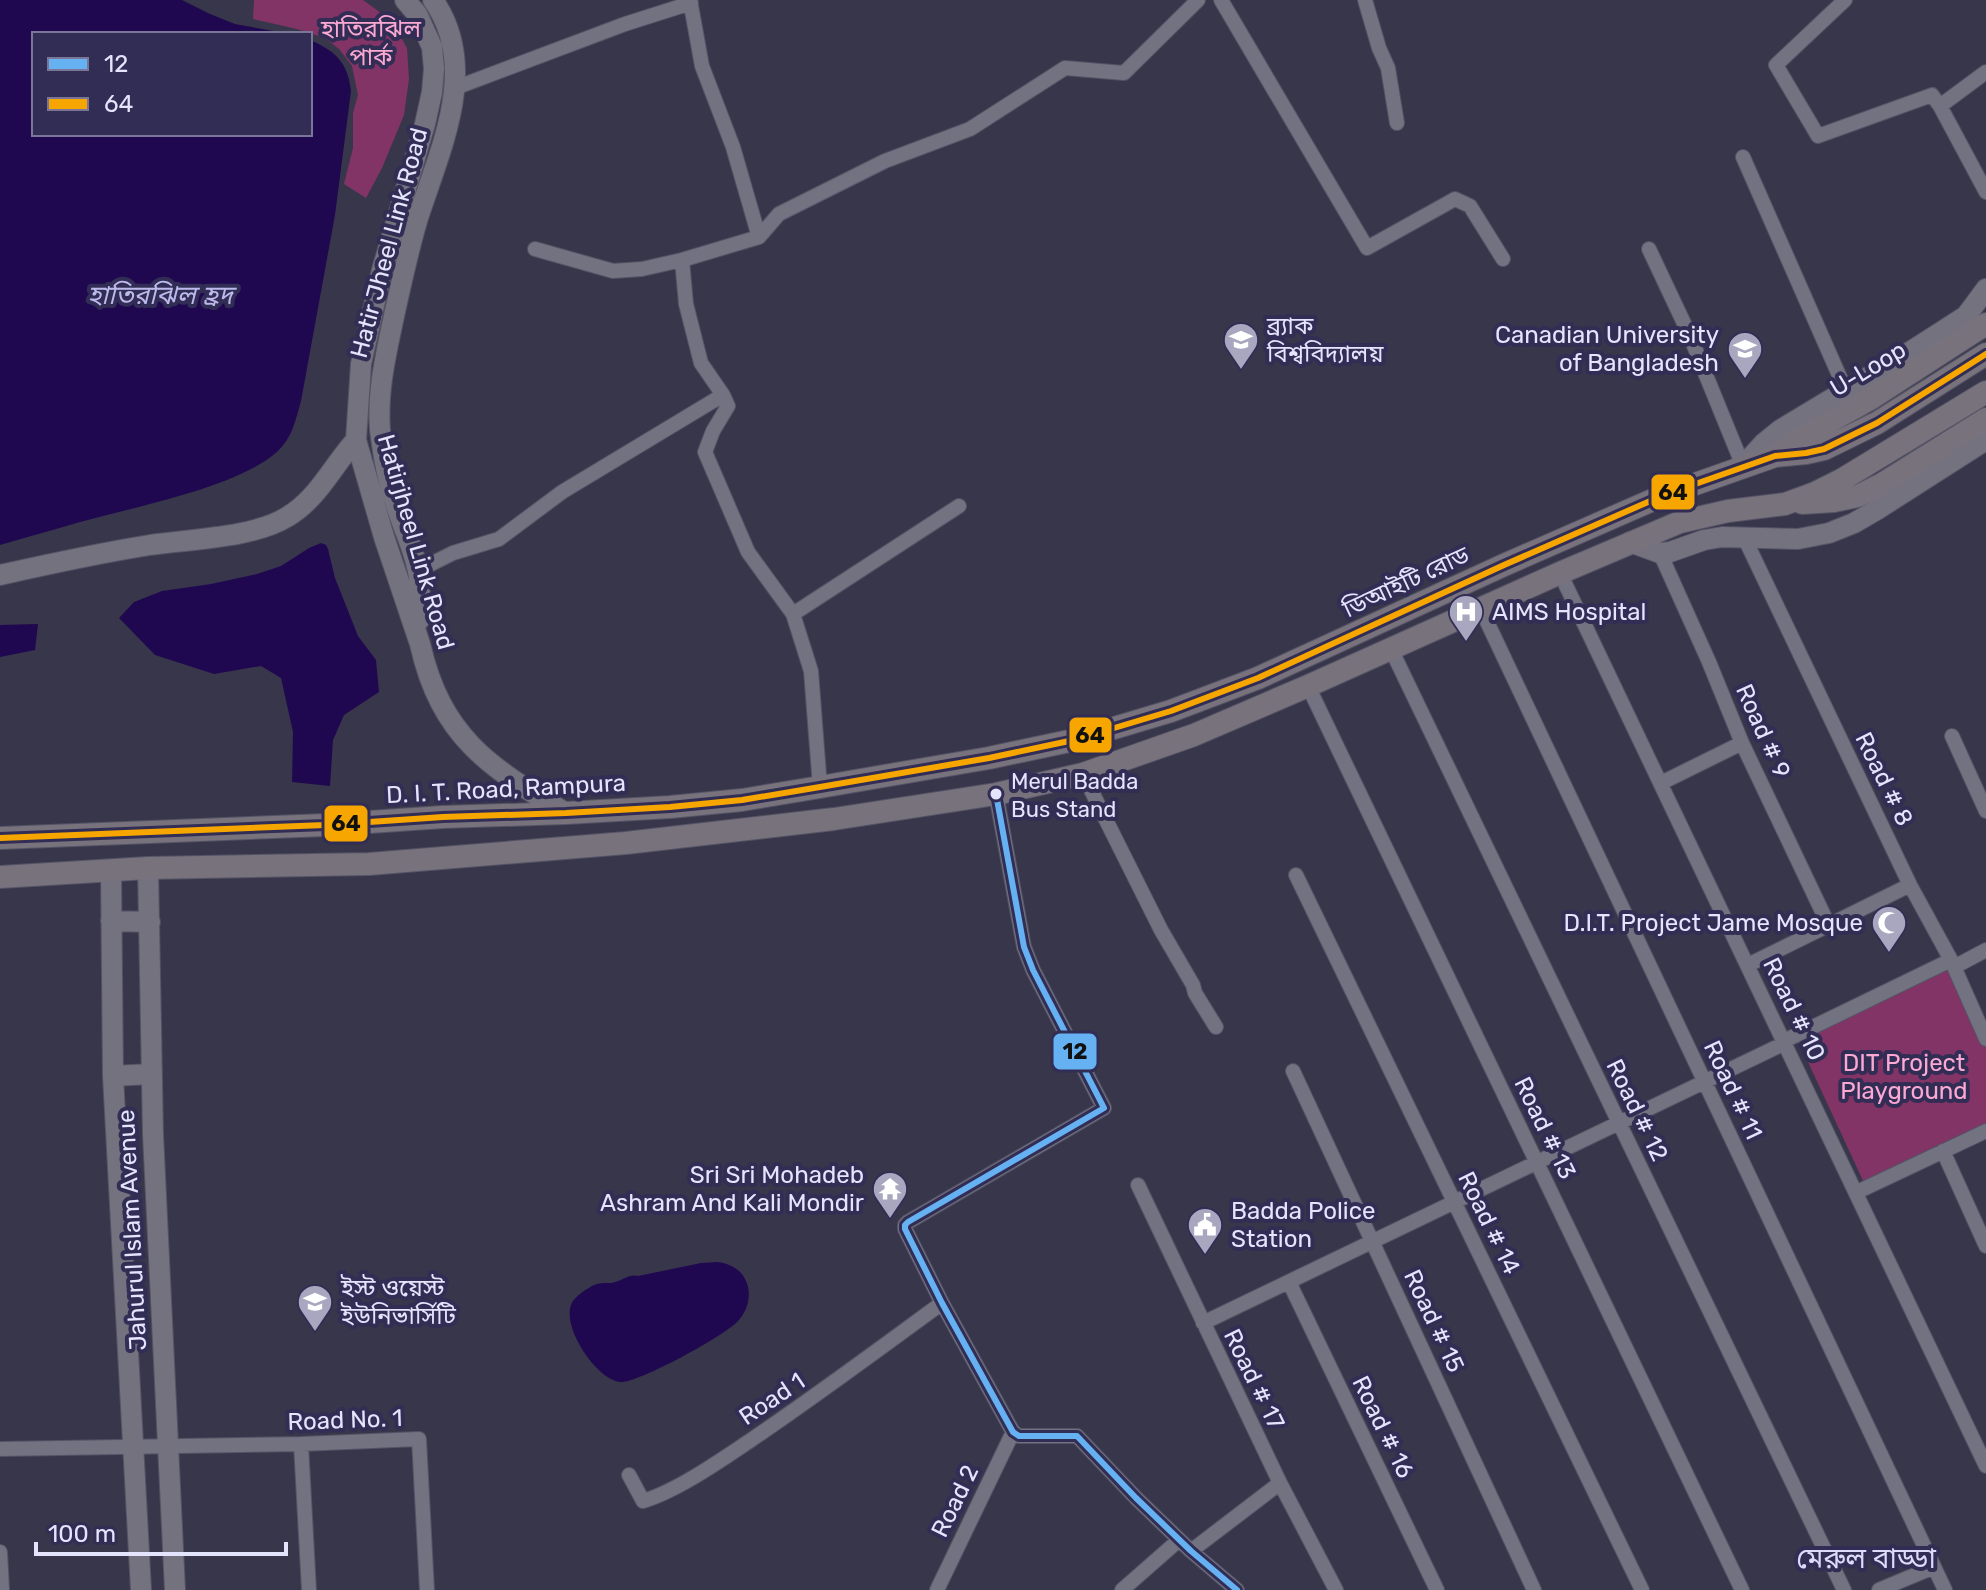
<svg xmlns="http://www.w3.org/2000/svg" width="1986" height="1590" viewBox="0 0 1986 1590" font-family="Rubik,'Noto Sans Bengali',sans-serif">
  <rect width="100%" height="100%" fill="#38364b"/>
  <path fill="#833466" d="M 254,0 L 363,0 L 392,21 L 407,48 L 409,79 L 404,115 L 382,168 L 366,198 L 344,184 L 353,148 L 353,113 L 358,95 L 352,66 L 339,49 L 325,38 L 297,29 L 253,19 Z
    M 1954,963 L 1986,1032 L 1986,1129 L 1865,1185 L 1796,1036 Z"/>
  <path fill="#200850" d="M 0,0 L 182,0 L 210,14 L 235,24 L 290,34 L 34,34 L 34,134 L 310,134 L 310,40 C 336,51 348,63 351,91 L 335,215 L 301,401 C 296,419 292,438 278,451 C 244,483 153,503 107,515 C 71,524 36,535 0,545 Z
    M 321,543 L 326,545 L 328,549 L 335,578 L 358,636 L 376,660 L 379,692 L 344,715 L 333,740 L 330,786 L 292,782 L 293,732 L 281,678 L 261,666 L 214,674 L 155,655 L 119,618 L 134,602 L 162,591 L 211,584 L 257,574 L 281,566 L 309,548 Z
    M 38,624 L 35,650 L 0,657 L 0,625 Z
    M 718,1262 C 730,1264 741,1269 746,1281 C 752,1294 748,1311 738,1321 C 726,1335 637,1384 620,1382 C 596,1380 558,1323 573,1301 C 577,1295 590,1286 597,1284 C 603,1282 610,1284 615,1282 C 624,1280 629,1274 638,1276 L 701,1263 Z"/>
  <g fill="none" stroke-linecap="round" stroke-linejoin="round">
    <defs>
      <path id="street" d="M 690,0 L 702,66 L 733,147 L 759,237
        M 1221,0 L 1367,248 L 1455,199 L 1470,206 L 1503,259
        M 1365,0 L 1379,48 L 1388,68 L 1397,123
        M 1845,0 L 1776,65 L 1818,136 L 1932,95 L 1940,106
        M 1986,72 L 1940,106 L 1986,192
        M 455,88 L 625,24 L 691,3
        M 1743,157 L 1846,391
        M 535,249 L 613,271 L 642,269 L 682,260
        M 1649,249 L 1690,336 L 1743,466
        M 1744,537 L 1910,885 L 1951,960 L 1986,1039
        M 1660,553 L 1709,662 L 1742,743 L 1829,926
        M 417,571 L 453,553 L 499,539 L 562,492 L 723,395
        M 1560,573 L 1986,1466
        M 1481,609 L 1945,1590
        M 793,614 L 959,506
        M 1391,649 L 1844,1590
        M 1308,686 L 1742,1590
        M 1952,736 L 1986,811
        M 1083,774 L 1161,930 L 1193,985 L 1195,993 L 1216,1027
        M 1661,783 L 1742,743
        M 820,787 L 811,671 L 793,614 L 748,552 L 705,452 L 713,431 L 728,406 L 723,395 L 701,363 L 686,304 L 682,260 L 759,237 L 779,214 L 885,161 L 970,129 L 1065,68 L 1124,73 L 1198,0
        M 996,794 L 1024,947 L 1033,970 L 1104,1108 L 908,1222 L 905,1225 L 905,1229 L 942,1303 L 1013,1432 L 1019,1436 L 1077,1436 L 1136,1498 L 1191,1551 L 1237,1590
        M 1296,875 L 1642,1590
        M 1748,965 L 1910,885
        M 1954,967 L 1986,950
        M 1784,1041 L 1951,960
        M 1293,1071 L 1534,1590
        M 1943,1151 L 1986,1246
        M 1138,1185 L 1280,1483 L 1336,1590
        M 1857,1192 L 1986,1131
        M 1289,1282 L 1437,1590
        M 1203,1323 L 1785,1043
        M 301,1444 L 309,1590
        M 0,1449 L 301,1444 L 419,1439 L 427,1590
        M 629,1475 L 643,1501 C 677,1491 721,1460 751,1440 C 816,1396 879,1349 942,1303
        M 1191,1551 L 1280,1483
        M 0,1552 L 2,1590
        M 937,1590 L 1013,1432
        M 1122,1590 L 1179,1540
        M 1879,1590 L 1934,1567"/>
      <path id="secondary" d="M 405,0 L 417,14 L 432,47 L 434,69 L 432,92 L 425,124 L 382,270 L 373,310 L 361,364 L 356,440 L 384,537 L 420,644 C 441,737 489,767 566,813
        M 1743,466 L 1764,443 L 1780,430 L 1913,350 L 1966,316 L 1986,289
        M 1630,542 L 1660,553 L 1670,552 L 1704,540 L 1722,537 L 1798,539 L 1829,533 L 1854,523 L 1878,509 L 1986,440
        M 0,575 C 49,564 100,553 150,545 C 191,539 253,538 287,517 C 318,499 333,465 356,440
        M 419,620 C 419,606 421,591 419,577 C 416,553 402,526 395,502 C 387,479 383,454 380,430 C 377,391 386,354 394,316 C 401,284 408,252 417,221 C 439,151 481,68 433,0
        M 148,868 L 153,1134 L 175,1590
        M 111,870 L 113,1076 L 141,1590
        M 111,921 L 150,922
        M 113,1076 L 151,1074"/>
      <path id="primary" d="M 1777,455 L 1792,443 L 1870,399 L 1986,324
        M 1802,503 L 1834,501 L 1858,496 L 1882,484 L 1986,419
        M 0,838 L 325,825 L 443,817 L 566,813 L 670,807 L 742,800 L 820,787 L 989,758 L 1074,740 L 1171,711 L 1258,678 L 1504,565 L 1664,495 L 1775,456 L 1806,453 L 1824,449 L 1877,423 L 1986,354
        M 0,877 L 148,868 L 369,864 L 626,843 L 834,819 L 996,794 L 1083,774 L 1194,735 L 1308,686 L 1560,573 L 1680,522 L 1728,511 L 1785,504 L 1815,493 L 1843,479 L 1986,392"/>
    </defs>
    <use href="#street" stroke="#545365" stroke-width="16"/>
    <use href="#secondary" stroke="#545365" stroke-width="22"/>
    <use href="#primary" stroke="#545365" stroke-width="24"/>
    <use href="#street" stroke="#737281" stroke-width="14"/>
    <use href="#secondary" stroke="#757280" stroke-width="20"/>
    <use href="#primary" stroke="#78727d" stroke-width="22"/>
    <defs>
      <path id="bus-1" d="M 996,794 L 1024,947 L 1033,970 L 1104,1108 L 908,1222 L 905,1225 L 905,1229 L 942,1303 L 1013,1432 L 1019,1436 L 1077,1436 L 1136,1498 L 1191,1551 L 1237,1590"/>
      <path id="bus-2" d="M 0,838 L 325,825 L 443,817 L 566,813 L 670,807 L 742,800 L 820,787 L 989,758 L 1074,740 L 1171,711 L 1258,678 L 1504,565 L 1664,495 L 1775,456 L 1806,453 L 1824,449 L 1877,423 L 1986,354"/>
    </defs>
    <use href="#bus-1" stroke="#312d54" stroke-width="12"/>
    <use href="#bus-2" stroke="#312d54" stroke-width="12"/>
    <use href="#bus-1" stroke="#66b1f2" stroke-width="6"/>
    <use href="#bus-2" stroke="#f7a600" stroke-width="6"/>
  </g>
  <defs>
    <symbol id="university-pin" viewBox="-11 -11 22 30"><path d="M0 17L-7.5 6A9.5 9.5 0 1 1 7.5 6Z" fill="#a8a7bf" stroke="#312d54"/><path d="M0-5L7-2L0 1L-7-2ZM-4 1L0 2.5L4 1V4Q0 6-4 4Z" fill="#fff"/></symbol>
    <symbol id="hospital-pin" viewBox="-11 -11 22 30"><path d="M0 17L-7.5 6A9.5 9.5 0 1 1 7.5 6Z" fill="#a8a7bf" stroke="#312d54"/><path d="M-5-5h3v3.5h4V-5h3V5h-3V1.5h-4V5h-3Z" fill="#fff"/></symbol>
    <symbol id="mosque-pin" viewBox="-11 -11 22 30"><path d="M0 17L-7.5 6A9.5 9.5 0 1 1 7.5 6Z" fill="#a8a7bf" stroke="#312d54"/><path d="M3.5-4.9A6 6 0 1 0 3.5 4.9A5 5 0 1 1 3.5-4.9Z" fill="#fff"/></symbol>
    <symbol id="temple-pin" viewBox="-11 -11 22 30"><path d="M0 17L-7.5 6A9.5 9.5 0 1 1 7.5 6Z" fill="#a8a7bf" stroke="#312d54"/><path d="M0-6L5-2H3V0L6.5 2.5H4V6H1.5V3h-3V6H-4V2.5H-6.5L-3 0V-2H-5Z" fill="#fff"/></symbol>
    <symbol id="civic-pin" viewBox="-11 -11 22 30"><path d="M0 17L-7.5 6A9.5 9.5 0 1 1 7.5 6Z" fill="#a8a7bf" stroke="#312d54"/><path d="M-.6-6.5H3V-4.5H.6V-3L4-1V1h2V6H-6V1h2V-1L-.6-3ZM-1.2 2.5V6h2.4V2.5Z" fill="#fff"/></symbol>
  </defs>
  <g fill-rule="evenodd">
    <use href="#university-pin" x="1221" y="320" width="40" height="54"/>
    <use href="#university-pin" x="1725" y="329" width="40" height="54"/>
    <use href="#hospital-pin" x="1446" y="592" width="40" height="54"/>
    <use href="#mosque-pin" x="1869" y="903" width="40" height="54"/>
    <use href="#temple-pin" x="870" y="1169" width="40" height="54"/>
    <use href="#civic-pin" x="1185" y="1205" width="40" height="54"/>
    <use href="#university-pin" x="295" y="1282" width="40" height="54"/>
  </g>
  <circle fill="#e4e4fd" stroke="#312d54" stroke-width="3" cx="996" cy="794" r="7"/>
  <g text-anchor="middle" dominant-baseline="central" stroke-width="8" stroke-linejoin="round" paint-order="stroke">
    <g font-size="22" fill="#e4e4fd" stroke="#312d54" text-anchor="start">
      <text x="1011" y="781">Merul Badda<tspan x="1011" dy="28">Bus Stand</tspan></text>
    </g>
    <g font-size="24" fill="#fba9d3" stroke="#312d54">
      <text x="371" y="29">হাতিরঝিল<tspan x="371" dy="28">পার্ক</tspan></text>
      <text x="1904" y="1063">DIT Project<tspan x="1904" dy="28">Playground</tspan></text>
    </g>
    <g font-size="24" fill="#e4e4fd" stroke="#312d54">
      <text transform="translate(389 243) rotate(-75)">Hatir Jheel Link Road</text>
      <text transform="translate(1868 369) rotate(-31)">U-Loop</text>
      <text transform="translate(416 542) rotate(74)">Hatirjheel Link Road</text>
      <text transform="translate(1406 582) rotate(-25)">ডিআইটি রোড</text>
      <text transform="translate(1763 731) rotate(66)">Road # 9</text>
      <text transform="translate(1884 779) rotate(64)">Road # 8</text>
      <text transform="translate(506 789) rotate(-3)">D. I. T. Road, Rampura</text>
      <text transform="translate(1794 1009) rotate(64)">Road # 10</text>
      <text transform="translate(1733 1090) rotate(65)">Road # 11</text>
      <text transform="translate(1637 1110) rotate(64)">Road # 12</text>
      <text transform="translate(1545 1128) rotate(64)">Road # 13</text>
      <text transform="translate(1489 1223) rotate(64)">Road # 14</text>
      <text transform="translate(132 1230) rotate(-93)">Jahurul Islam Avenue</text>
      <text transform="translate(1434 1321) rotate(65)">Road # 15</text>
      <text transform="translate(1254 1379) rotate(64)">Road # 17</text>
      <text transform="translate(772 1399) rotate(-34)">Road 1</text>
      <text transform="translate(345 1420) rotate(-2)">Road No. 1</text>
      <text transform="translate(1383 1427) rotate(64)">Road # 16</text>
      <text transform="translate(955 1501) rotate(-64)">Road 2</text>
    </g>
    <g font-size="24" fill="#e4e4fd" stroke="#312d54" text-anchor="start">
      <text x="1267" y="326">ব্র্যাক<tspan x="1267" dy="28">বিশ্ববিদ্যালয়</tspan></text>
      <text x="1719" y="335" text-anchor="end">Canadian University<tspan x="1719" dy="28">of Bangladesh</tspan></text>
      <text x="1492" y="612">AIMS Hospital</text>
      <text x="1863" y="923" text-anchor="end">D.I.T. Project Jame Mosque</text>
      <text x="864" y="1175" text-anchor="end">Sri Sri Mohadeb<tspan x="864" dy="28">Ashram And Kali Mondir</tspan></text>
      <text x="1231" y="1211">Badda Police<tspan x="1231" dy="28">Station</tspan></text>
      <text x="341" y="1288">ইস্ট ওয়েস্ট<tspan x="341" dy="28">ইউনিভার্সিটি</tspan></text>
    </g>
    <g font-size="26" font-style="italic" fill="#bcb9ed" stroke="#312d54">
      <text x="160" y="295">হাতিরঝিল হ্রদ</text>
    </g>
    <g font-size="28" fill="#dcdbf9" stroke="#312d54">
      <text x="1866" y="1558">মেরুল বাড্ডা</text>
    </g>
  </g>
  <g stroke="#312d54" stroke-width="3">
    <rect x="1650" y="473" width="46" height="38" rx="8" fill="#f7a600"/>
    <rect x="1068" y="716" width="45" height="38" rx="8" fill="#f7a600"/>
    <rect x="323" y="804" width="46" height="39" rx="8" fill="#f7a600"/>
    <rect x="1052" y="1032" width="46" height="39" rx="8" fill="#66b1f2"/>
  </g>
  <g font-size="22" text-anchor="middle" font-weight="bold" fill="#111">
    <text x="1673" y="500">64</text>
    <text x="1090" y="743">64</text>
    <text x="346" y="831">64</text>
    <text x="1075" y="1059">12</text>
  </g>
  <rect x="32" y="32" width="280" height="104" fill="#312d54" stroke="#797698" stroke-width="2"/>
  <rect x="48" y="58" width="40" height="12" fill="#66b1f2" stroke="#797698" stroke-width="2"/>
  <text x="104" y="72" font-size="24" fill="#e4e4fd">12</text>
  <rect x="48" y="98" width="40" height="12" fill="#f7a600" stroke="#797698" stroke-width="2"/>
  <text x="104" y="112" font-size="24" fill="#e4e4fd">64</text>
  <path d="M36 1542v12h250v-12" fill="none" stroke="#e4e4fd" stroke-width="4"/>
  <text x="48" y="1542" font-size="24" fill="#e4e4fd" stroke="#312d54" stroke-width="6" paint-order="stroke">100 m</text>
</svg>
